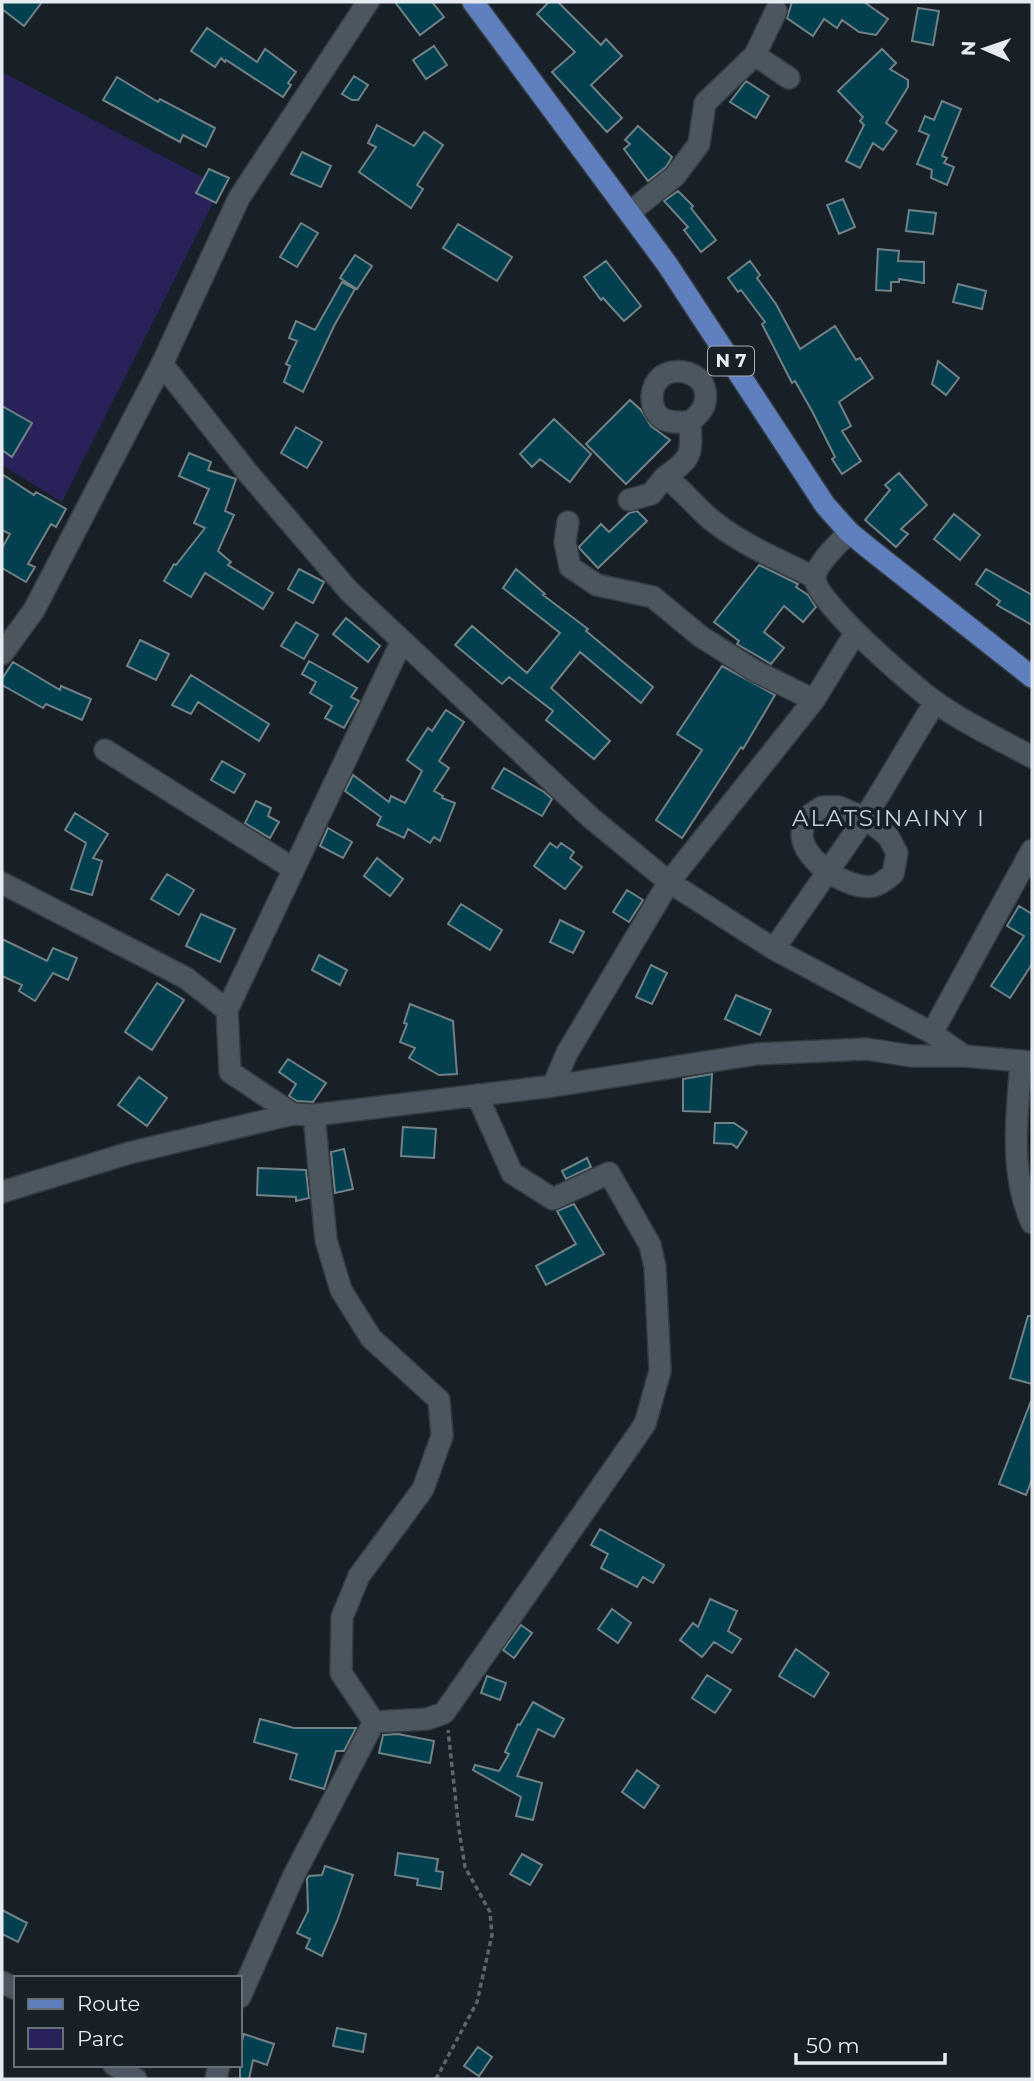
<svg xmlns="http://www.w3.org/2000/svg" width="1034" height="2081" viewBox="0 0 1034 2081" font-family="Montserrat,sans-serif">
  <rect width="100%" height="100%" fill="#172027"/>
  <path fill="#29225a" d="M 2,72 L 221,187 L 62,502 L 2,465 Z"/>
  <path fill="#02404f" stroke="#728186" stroke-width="2" d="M 2,2 L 42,2 L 24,26 L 2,9 Z
    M 395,2 L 432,2 L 444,17 L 420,35 Z
    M 549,2 L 558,2 L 601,45 L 606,39 L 622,56 L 591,85 L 622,118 L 607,132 L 552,72 L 575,52 L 537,14 Z
    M 792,2 L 864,2 L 888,19 L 876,35 L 859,32 L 842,20 L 837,28 L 824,19 L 813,36 L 787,18 Z
    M 918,8 L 939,11 L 933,45 L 912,41 Z
    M 207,28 L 257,62 L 265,49 L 296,72 L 288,83 L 291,85 L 283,97 L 226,60 L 225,62 L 221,58 L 215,67 L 191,51 Z
    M 434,46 L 447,65 L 426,79 L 413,60 Z
    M 882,49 L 896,63 L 890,69 L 908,80 L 908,87 L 886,123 L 897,131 L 883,150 L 873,143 L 860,168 L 846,161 L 864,125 L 860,121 L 863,117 L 838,91 Z
    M 354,76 L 368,85 L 358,100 L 352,100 L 342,94 Z
    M 117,77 L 158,102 L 160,99 L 215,128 L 206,147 L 183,135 L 180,142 L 103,100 Z
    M 746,81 L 769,96 L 756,118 L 730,102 Z
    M 942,101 L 961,109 L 942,156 L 947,158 L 944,163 L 954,167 L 947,185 L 931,178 L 932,170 L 917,164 L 929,135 L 919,131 L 925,116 L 934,120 Z
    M 377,125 L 414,146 L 424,132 L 443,145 L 417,185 L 423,189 L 411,208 L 359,172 L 376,147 L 368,143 Z
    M 638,126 L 672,157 L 666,167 L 648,181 L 624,149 L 630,144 L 625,140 Z
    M 302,152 L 331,166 L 321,187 L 291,174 Z
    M 209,169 L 229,178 L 216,203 L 196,193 Z
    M 678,191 L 693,206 L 691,208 L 716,240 L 701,252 L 684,230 L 688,227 L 664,201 Z
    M 843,199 L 855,227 L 839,234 L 827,205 Z
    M 909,210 L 936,213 L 933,234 L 906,231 Z
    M 301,223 L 318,233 L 297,267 L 280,257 Z
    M 458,224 L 512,257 L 497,281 L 443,248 Z
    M 878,249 L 899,251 L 898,261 L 924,262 L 924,283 L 899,279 L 899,282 L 891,282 L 891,291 L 876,290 Z
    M 355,255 L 372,266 L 357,289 L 340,278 Z
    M 606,261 L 641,306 L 624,321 L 603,298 L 601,300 L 584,277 Z
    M 750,261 L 760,275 L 757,278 L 776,304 L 800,349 L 835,326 L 856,360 L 860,358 L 873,378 L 839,402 L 851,426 L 842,431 L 861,461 L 842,474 L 832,459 L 835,457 L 812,411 L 795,381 L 792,383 L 762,324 L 765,322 L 741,290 L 738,292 L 728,278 Z
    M 342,282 L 355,289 L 334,326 L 303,392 L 284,382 L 290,366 L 286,364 L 297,341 L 289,338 L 296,321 L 315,330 Z
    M 958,284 L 986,291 L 982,309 L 953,302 Z
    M 938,361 L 959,378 L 946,395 L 932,384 Z
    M 630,400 L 641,410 L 651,426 L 670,440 L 626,484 L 586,444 Z
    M 2,406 L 32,423 L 12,457 L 2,450 Z
    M 554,419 L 591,454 L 570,482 L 540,459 L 532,467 L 520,454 Z
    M 296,427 L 322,442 L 307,468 L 281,453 Z
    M 189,453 L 211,462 L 208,470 L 236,479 L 225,511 L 234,515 L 218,551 L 231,562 L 228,565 L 273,593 L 263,609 L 205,573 L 191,597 L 164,581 L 174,564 L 176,565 L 205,528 L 194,523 L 209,489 L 179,476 Z
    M 899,473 L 927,505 L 901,529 L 908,534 L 896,547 L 865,520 L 890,490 L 885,485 Z
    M 2,474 L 34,495 L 36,492 L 66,509 L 56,527 L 51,524 L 28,564 L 35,567 L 26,582 L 2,568 L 2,548 L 10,534 L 2,530 Z
    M 637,511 L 647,521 L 598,568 L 580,549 L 579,547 L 601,524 L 609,532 L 629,513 Z
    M 954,514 L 980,535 L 960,560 L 934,539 Z
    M 759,565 L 798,584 L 796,587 L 808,595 L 816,607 L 803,622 L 784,606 L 764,632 L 784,648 L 771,664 L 737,644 L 739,641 L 714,622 Z
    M 299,569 L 324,582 L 313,603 L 288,589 Z
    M 516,569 L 545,594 L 543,595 L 588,629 L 586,631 L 653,687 L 641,703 L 580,652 L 551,688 L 610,741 L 594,759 L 546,720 L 553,711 L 509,677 L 502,684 L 455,645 L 472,626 L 527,673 L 560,633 L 503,588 Z
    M 986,569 L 1032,595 L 1032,625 L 997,605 L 1000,601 L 976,584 Z
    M 346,618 L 380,646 L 368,662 L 333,634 Z
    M 296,622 L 318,635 L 304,659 L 281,646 Z
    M 140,640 L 169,654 L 156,680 L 127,666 Z
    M 309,661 L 357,688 L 351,697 L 359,701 L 344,728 L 325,718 L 332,706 L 310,693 L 316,682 L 302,674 Z
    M 13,662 L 60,690 L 61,686 L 91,699 L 82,720 L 46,704 L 43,708 L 2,685 L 2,679 Z
    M 722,666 L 775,695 L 743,749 L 741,747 L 682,838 L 656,820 L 702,750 L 677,734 Z
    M 191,675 L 269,724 L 259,741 L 198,702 L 191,714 L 172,705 Z
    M 446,710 L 464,722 L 439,761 L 449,768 L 434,791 L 443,796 L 442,798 L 455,803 L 440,841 L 434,837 L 430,843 L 408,829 L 404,838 L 377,825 L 381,817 L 345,791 L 353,775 L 389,802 L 391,796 L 405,803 L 422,771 L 407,760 L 428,728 L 432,731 Z
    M 222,761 L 245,774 L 234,793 L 211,780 Z
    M 504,768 L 544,792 L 552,799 L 542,816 L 492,788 Z
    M 256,801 L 271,808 L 268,816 L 279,822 L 270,838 L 245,823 Z
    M 75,813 L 108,834 L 93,858 L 102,861 L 92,895 L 71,889 L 86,843 L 65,830 Z
    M 328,828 L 352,842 L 343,858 L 320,846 Z
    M 550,843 L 557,848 L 561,843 L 574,852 L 570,858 L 582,867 L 565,889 L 534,866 Z
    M 377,858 L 403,879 L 390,896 L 364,876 Z
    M 167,874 L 194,890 L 179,915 L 151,899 Z
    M 627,890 L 643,900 L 629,922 L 613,912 Z
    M 461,904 L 502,930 L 490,950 L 448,924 Z
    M 1019,906 L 1032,914 L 1032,964 L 1010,998 L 991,986 L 1024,936 L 1007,926 Z
    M 201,914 L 235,929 L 220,962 L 186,946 Z
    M 560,920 L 584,932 L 573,953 L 550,942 Z
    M 2,939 L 47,961 L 53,948 L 77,958 L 68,980 L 53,973 L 35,1001 L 19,991 L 22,985 L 2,976 Z
    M 319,955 L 347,970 L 340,985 L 312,970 Z
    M 651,965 L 667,973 L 652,1004 L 636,997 Z
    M 157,983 L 184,1000 L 152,1050 L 125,1032 Z
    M 736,995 L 771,1010 L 760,1035 L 725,1019 Z
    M 410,1004 L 453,1021 L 457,1074 L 439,1075 L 409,1058 L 415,1048 L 400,1042 L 407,1024 L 404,1023 Z
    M 288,1059 L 326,1083 L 313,1102 L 297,1101 L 289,1096 L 296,1084 L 279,1072 Z
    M 712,1074 L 710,1112 L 683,1111 L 683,1079 Z
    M 139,1077 L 167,1098 L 147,1126 L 118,1105 Z
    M 715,1123 L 734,1123 L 747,1132 L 737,1148 L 732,1144 L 714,1143 Z
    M 403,1127 L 436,1129 L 434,1158 L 401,1156 Z
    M 344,1149 L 353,1189 L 335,1193 L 331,1152 Z
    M 587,1158 L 591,1167 L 566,1179 L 562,1171 Z
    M 258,1168 L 306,1170 L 309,1198 L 296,1201 L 296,1197 L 257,1195 Z
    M 574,1204 L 604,1254 L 546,1285 L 536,1266 L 576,1244 L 557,1211 Z
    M 1028,1316 L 1032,1316 L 1032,1384 L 1010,1378 Z
    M 1031,1401 L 1032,1479 L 1026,1495 L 999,1484 Z
    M 600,1529 L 664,1565 L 653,1583 L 643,1577 L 637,1587 L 601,1568 L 608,1554 L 591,1545 Z
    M 710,1599 L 737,1611 L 728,1631 L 741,1639 L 732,1653 L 714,1642 L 702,1657 L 680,1640 L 693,1623 L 698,1627 Z
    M 612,1609 L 631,1623 L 618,1643 L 598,1629 Z
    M 521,1625 L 532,1633 L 514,1658 L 503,1650 Z
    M 796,1649 L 829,1673 L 814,1697 L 779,1676 Z
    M 707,1675 L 731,1690 L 715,1713 L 692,1698 Z
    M 487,1676 L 506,1683 L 500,1700 L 481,1693 Z
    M 533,1702 L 564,1719 L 554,1737 L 538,1729 L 517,1776 L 542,1783 L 533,1820 L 516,1816 L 521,1797 L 473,1770 L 475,1765 L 499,1771 L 509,1754 L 505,1752 L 518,1724 L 520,1725 Z
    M 260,1719 L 294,1728 L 356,1728 L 344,1751 L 336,1751 L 324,1789 L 290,1779 L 297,1754 L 254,1742 Z
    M 398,1734 L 434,1741 L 430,1763 L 379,1753 L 383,1735 Z
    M 637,1770 L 659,1786 L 644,1808 L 622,1792 Z
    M 398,1853 L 438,1859 L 436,1871 L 443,1872 L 441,1889 L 417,1885 L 418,1879 L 395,1875 Z
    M 522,1854 L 542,1865 L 530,1885 L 510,1874 Z
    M 325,1866 L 353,1875 L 337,1921 L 322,1956 L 306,1948 L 310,1939 L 297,1933 L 308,1911 L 307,1879 L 309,1876 L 322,1875 Z
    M 2,1910 L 27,1923 L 18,1942 L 2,1934 Z
    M 337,2028 L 366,2034 L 363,2052 L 333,2046 Z
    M 244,2034 L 274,2044 L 267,2065 L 253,2060 L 249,2079 L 240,2079 L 240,2047 Z
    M 478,2047 L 492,2057 L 479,2076 L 464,2066 Z"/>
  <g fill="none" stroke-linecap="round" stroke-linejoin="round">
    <defs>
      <path id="minor" d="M 755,55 L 789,78
        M 630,212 L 675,176 L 699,144 L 705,103 L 755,55 L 776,11
        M 162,364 L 248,473 L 349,591 L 591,818 L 669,882 L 774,949 L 932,1033 L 964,1056
        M 665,477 C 692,458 692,455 690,422 C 701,413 708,405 705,390 C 701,372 675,366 661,377 C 650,386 649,406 659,416 C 667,424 680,422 690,422
        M 629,500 L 651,494 L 665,477 C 684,490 696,508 714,522 C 745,546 779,560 814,577
        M 568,522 L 565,542 L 570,567 L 597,585 L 653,597 L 700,636 L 755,671 L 814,700
        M 849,532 C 840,542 814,566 815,579 C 817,603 911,684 934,701 C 962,722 1001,740 1032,757
        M 2,654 L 34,610 L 162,364 L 239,198 L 368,2
        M 105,750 L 294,869
        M 822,807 L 839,807 L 865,818 L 888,836 L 897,853 L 893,874 C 888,878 880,885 874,886 C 849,891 803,861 802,835 C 802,830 805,823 806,818 Z
        M 2,883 L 186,978 L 227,1010
        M 774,949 L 865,818 L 935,702
        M 932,1033 L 1032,850
        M 1021,1062 C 1017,1115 1009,1173 1032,1223
        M 553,1086 L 567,1053 L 669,882 L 814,700 L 856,632
        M 293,1114 L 230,1072 L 227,1010 L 402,641
        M 2,1192 L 129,1153 L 293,1114 L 314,1115 L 553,1086 L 757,1054 L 866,1049 L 912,1056 L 964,1056 L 1032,1062
        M 374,1722 L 427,1719 L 444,1713 L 645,1424 L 660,1371 L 655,1267 L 650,1245 L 609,1173 L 553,1199 L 512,1173 L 477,1095
        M 2,1982 L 16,1989
        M 240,1997 L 293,1877 L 374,1722 L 341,1673 L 342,1617 L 359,1576 L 423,1489 L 442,1436 L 439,1400 L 371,1338 L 341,1290 L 326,1240 L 314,1115
        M 114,2065 L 136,2079
        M 216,2079 L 219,2065"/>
      <path id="major" d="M 473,2 L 667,264 L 825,505 L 849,532 L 871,550 L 1032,677"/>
    </defs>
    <use href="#minor" stroke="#353c41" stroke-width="24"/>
    <use href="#major" stroke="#353c41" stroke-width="24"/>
    <path stroke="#5d656b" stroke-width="3.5" stroke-dasharray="5 3.5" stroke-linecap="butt" d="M 436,2079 L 477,2002 L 492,1935 L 490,1912 L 465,1867 L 459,1830 L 448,1730"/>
    <use href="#minor" stroke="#4b565e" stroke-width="21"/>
    <use href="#major" stroke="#5f7fbe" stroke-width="21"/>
  </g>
  <g text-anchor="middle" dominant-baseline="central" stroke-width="7" stroke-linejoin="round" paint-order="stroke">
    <rect fill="#172027" stroke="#a7aeb4" stroke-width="2" x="708" y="346.5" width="46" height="29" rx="5"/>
    <g font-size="18" font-weight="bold" fill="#e5ebf0">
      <text x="731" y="361">N 7</text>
    </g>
    <g font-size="23" letter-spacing="2" fill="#c2ced8" stroke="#172027">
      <text x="889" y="818">ALATSINAINY I</text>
    </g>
  </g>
  <rect width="1034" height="2081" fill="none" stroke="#e5ebf0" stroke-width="7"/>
  <rect x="14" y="1976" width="228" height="91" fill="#172027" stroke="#697177" stroke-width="2"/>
  <rect x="28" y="1999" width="35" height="10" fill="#5f7fbe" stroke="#697177" stroke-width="2"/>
  <text x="77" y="2011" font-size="21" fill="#e5ebf0">Route</text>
  <rect x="28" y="2028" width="35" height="21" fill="#29225a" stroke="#697177" stroke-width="2"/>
  <text x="77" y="2046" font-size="21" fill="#e5ebf0">Parc</text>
  <g transform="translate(985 49) rotate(272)" stroke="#172027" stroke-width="5" paint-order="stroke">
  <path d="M0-5L12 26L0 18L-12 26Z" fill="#e5ebf0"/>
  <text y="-10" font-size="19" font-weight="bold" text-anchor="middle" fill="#e5ebf0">N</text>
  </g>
  <path d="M796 2053v10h149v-10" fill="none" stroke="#e5ebf0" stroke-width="3.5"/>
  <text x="806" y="2053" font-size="21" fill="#e5ebf0" stroke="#172027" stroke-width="5" paint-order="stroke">50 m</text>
</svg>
